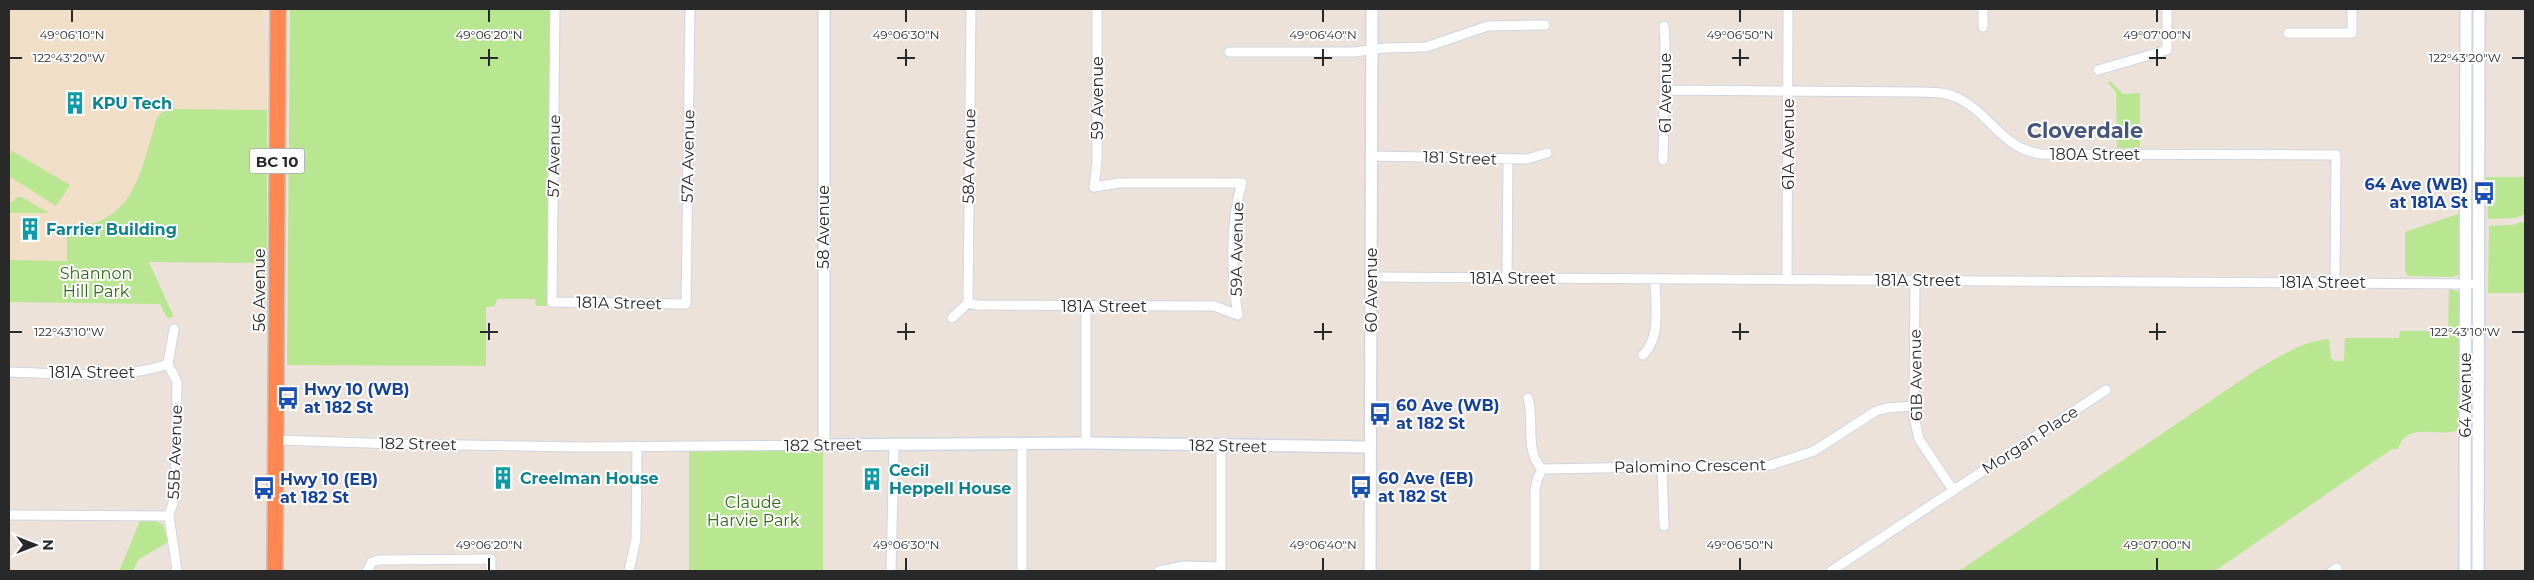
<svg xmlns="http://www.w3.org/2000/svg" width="2534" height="580" viewBox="0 0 2534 580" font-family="Montserrat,sans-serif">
  <rect width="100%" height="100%" fill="#ede2d9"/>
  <path fill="#f0dec7" d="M 9,9 L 263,9 L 267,110 L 176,109 L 157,118 L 144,166 L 129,199 L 115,212 L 86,226 L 67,261 L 9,260 Z"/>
  <path fill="#b9e791" d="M 290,9 L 552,9 L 549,302 L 546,306 L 536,306 L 535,299 L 497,299 L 495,306 L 486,307 L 486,366 L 287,365 Z
    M 2110,81 L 2123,94 L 2140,93 L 2140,148 L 2117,148 L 2116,92 L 2108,83 Z
    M 176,109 L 267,110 L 267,263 L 149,262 L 174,317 L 167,318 L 160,304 L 9,302 L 9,260 L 67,261 L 67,228 C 136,224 140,172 157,118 L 162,112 Z
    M 12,151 L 70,185 L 56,206 L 9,176 L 9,156 Z
    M 2483,177 L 2525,177 L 2525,214 L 2516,218 L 2488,219 L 2487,189 L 2483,188 Z
    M 18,197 L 21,197 L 49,213 L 9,213 L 9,204 Z
    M 2461,213 L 2459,274 L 2453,277 L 2408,276 L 2405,271 L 2405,232 Z
    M 2525,221 L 2525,293 L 2488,293 L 2489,226 L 2512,225 Z
    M 2449,288 L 2460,293 L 2460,429 C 2441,440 2408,419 2398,449 L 2392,449 L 2215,571 L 1959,571 L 2256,370 C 2280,357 2302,341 2329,339 L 2331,358 L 2334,361 L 2344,361 L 2345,338 L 2399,338 L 2400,331 L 2448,331 Z
    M 823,449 L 823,571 L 689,571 L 689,451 Z
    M 140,521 L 155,521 L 163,525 L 168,542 L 138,560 L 133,571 L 119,571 Z"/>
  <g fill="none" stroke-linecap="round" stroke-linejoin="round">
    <defs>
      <path id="street" d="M 555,9 L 552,302 L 686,304 L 690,9
        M 1097,9 L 1097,162 L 1094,187 L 1119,183 L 1242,183 C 1230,221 1231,275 1238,315
        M 1983,27 L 1983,9
        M 2288,33 L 2352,33 L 2352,9
        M 1229,52 L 1354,52 L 1385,48 L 1426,47 L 1488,26 L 1545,25
        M 2098,70 L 2167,50 L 2167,9
        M 1665,90 L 1916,92 C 1930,92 1946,92 1958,98 C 1991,114 2001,148 2041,154 L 2336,155 L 2335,282
        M 1371,156 L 1527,159 L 1547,153
        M 1663,160 L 1665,39 L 1664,26
        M 1371,277 L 2471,284
        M 1507,278 L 1508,159
        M 1787,279 L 1788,9
        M 1915,280 L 1914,417 L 1919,439 L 1953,490
        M 968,303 L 971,9
        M 968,303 L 978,305 L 1214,306 L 1238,315
        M 952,318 L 968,303
        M 1643,355 C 1662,336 1655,304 1655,279
        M 168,364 L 177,382 L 175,496 L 169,516 L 177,571
        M 168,364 L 174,329
        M 9,372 C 59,373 120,381 168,364
        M 1528,398 C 1535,420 1524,451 1542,469
        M 276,440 L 398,444 L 579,447 L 824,445
        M 1086,443 L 1086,306
        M 1022,444 L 1022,571
        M 1662,468 L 1664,526
        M 1542,469 L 1771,465 L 1814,451 L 1876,411 L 1887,408 L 1914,406
        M 9,515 L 169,516
        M 367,571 L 372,562 L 379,560 L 491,559 L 491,571
        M 629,571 L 636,539 L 637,446
        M 891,571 L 894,445
        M 1159,571 L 1184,566 L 1221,567
        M 1221,571 L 1221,446
        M 1535,571 L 1535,491 L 1537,480 L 1542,469
        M 1831,571 L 2106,390
        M 2332,571 L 2337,568"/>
      <path id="secondary" d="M 824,9 L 824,445 L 1086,443 L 1370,447
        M 1370,571 L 1372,9
        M 2465,571 L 2466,9
        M 2478,571 L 2479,9"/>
      <path id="highway" d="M 275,571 L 278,9"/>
    </defs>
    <use href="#street" stroke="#cfd5e3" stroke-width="11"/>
    <use href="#secondary" stroke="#cfd5e3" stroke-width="14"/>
    <use href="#highway" stroke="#c3c3c3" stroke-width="18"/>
    <use href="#street" stroke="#fff" stroke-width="9"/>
    <use href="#secondary" stroke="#fff" stroke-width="11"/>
    <use href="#highway" stroke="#ff8852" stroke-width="15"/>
  </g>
  <path fill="none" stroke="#292929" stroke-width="2" d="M 72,10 L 72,22M 489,10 L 489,22M 906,10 L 906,22M 1323,10 L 1323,22M 1740,10 L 1740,22M 2157,10 L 2157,22M 489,49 L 489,66M 906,49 L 906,66M 1323,49 L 1323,66M 1740,49 L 1740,66M 2157,49 L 2157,66M 10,58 L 22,58M 480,58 L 498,58M 897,58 L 915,58M 1314,58 L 1332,58M 1732,58 L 1749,58M 2149,58 L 2166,58M 2512,58 L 2524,58M 489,323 L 489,340M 906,323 L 906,340M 1323,323 L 1323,340M 1740,323 L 1740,340M 2157,323 L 2157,340M 10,332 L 22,332M 480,332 L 498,332M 897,332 L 915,332M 1314,332 L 1332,332M 1732,332 L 1749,332M 2149,332 L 2166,332M 2512,332 L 2524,332M 489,558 L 489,570M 906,558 L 906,570M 1323,558 L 1323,570M 1740,558 L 1740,570M 2157,558 L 2157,570"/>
  <defs>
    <symbol id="building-bare" viewBox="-9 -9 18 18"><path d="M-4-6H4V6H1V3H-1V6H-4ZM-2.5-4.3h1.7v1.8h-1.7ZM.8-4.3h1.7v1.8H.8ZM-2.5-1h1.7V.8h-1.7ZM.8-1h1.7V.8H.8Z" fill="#0f9aa8" stroke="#fff" stroke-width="2.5" paint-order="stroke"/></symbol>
    <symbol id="bus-bare" viewBox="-9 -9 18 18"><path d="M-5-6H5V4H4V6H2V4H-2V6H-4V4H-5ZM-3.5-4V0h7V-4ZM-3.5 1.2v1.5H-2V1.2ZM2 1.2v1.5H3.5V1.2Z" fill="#1a4fb4" stroke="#fff" stroke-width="2.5" paint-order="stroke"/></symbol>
  </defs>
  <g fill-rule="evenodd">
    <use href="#building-bare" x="59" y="87" width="32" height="32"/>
    <use href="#bus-bare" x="2468" y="177" width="32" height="32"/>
    <use href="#building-bare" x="14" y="213" width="32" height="32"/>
    <use href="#bus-bare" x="272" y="382" width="32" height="32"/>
    <use href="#bus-bare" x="1364" y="398" width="32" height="32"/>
    <use href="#building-bare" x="487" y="462" width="32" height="32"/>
    <use href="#building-bare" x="856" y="463" width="32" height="32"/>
    <use href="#bus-bare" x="1345" y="471" width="32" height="32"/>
    <use href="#bus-bare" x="248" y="472" width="32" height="32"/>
  </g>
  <g text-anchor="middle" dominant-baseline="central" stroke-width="4" stroke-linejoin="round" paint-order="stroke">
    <rect fill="#fff" stroke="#696969" stroke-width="1" x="249.5" y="148.5" width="55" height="25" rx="4"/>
    <g font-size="15" font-weight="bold" fill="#292929">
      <text x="277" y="161">BC 10</text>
    </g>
    <g font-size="16" fill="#292929" stroke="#fff">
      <text transform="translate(1665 93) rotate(-90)">61 Avenue</text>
      <text transform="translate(1097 98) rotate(-90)">59 Avenue</text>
      <text transform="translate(1788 144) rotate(-90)">61A Avenue</text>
      <text x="2095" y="154">180A Street</text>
      <text transform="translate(554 156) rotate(-89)">57 Avenue</text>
      <text transform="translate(688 156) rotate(-89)">57A Avenue</text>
      <text transform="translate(969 156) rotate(-89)">58A Avenue</text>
      <text transform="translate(1460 158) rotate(2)">181 Street</text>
      <text transform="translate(823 227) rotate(-90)">58 Avenue</text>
      <text transform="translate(1237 249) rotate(-89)">59A Avenue</text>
      <text x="1513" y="278">181A Street</text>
      <text x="1918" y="280">181A Street</text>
      <text x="2323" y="282">181A Street</text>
      <text transform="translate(259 290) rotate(-90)">56 Avenue</text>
      <text transform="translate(1371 290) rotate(-90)">60 Avenue</text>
      <text transform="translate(619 303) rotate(1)">181A Street</text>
      <text x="1104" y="306">181A Street</text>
      <text x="92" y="372">181A Street</text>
      <text transform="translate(1916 375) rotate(-91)">61B Avenue</text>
      <text transform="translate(2465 395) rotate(-90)">64 Avenue</text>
      <text transform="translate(2030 440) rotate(-33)">Morgan Place</text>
      <text transform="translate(418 444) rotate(1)">182 Street</text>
      <text transform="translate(823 445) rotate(-1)">182 Street</text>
      <text transform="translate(1228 446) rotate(1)">182 Street</text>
      <text transform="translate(175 452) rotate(-88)">55B Avenue</text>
      <text transform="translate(1690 466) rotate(-1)">Palomino Crescent</text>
    </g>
    <g font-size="16" font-weight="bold" fill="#0d838f" stroke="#fff" text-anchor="start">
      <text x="92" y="103">KPU Tech</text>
      <text x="46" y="229">Farrier Building</text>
      <text x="889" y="470">Cecil<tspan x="889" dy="18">Heppell House</tspan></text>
      <text x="520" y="478">Creelman House</text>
    </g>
    <g font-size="16" font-weight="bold" fill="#164399" stroke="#fff" text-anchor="start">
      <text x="2468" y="184" text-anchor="end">64 Ave (WB)<tspan x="2468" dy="18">at 181A St</tspan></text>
      <text x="304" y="389">Hwy 10 (WB)<tspan x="304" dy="18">at 182 St</tspan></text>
      <text x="1396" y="405">60 Ave (WB)<tspan x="1396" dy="18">at 182 St</tspan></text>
      <text x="1378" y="478">60 Ave (EB)<tspan x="1378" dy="18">at 182 St</tspan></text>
      <text x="280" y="479">Hwy 10 (EB)<tspan x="280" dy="18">at 182 St</tspan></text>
    </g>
    <g font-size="16" fill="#306b14" stroke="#fff">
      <text x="96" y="273">Shannon<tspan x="96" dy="18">Hill Park</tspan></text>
      <text x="753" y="502">Claude<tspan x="753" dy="18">Harvie Park</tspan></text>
    </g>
    <g font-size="21" font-weight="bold" fill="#46567d" stroke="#fff">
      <text x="2085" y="130">Cloverdale</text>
    </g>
  </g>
  <g font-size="12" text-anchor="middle" fill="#292929" stroke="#fff" stroke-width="4" stroke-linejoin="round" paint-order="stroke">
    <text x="72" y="39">49°06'10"N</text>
    <text x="489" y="39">49°06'20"N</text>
    <text x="906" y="39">49°06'30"N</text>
    <text x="1323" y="39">49°06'40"N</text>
    <text x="1740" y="39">49°06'50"N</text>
    <text x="2157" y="39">49°07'00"N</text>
    <text x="2465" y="62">122°43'20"W</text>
    <text x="69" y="62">122°43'20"W</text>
    <text x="2465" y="336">122°43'10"W</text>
    <text x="69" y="336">122°43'10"W</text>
    <text x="489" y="549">49°06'20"N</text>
    <text x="906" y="549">49°06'30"N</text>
    <text x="1323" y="549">49°06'40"N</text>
    <text x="1740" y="549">49°06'50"N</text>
    <text x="2157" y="549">49°07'00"N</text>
  </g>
  <rect width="2534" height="580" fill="none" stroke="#292929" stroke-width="20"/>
  <g transform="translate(35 545) rotate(90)" stroke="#ffffff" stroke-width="4" paint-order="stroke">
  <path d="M0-4L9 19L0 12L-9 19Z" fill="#292929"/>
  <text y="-8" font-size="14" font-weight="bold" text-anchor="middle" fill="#292929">N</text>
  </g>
</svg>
